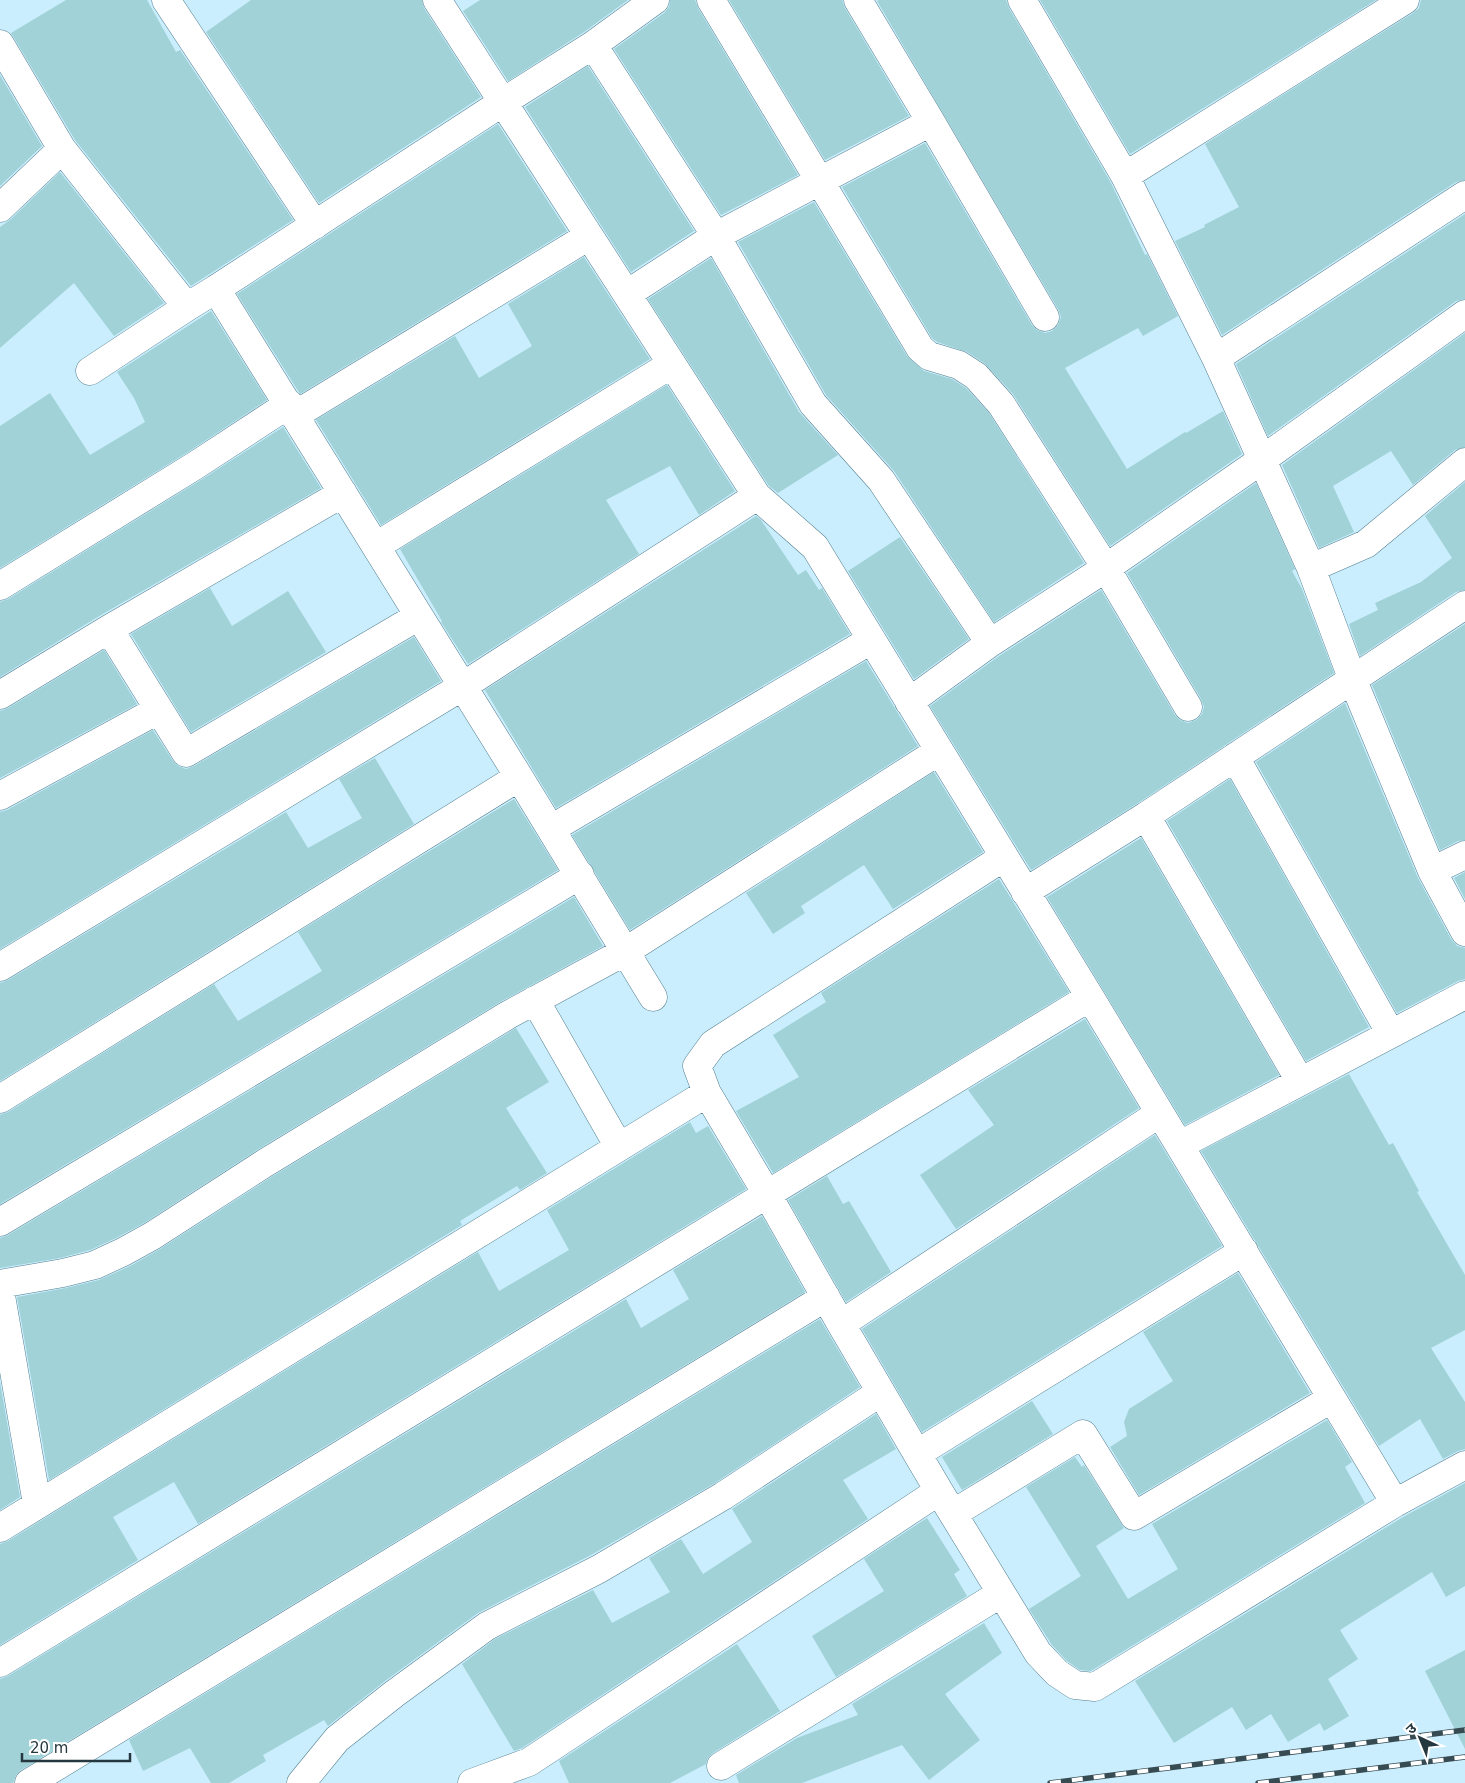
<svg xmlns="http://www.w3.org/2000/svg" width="1465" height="1783" viewBox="0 0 1465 1783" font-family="'DejaVu Sans','Noto Sans Devanagari',sans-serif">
  <rect width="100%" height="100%" fill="#caeefd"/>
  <path fill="#a0d2d7" d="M 66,0 L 147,0 L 176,52 L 180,50 L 293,220 L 191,286 L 75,140 L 11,33 Z
    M 251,0 L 422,0 L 424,8 L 481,97 L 319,203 L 206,32 Z
    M 480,0 L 628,0 L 584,32 L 508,81 L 463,11 Z
    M 670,0 L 695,0 L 698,8 L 798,175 L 721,215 L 614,49 L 664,13 L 669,7 Z
    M 729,0 L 842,0 L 845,8 L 909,116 L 825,160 Z
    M 879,0 L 1006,0 L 1009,8 L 1111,183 L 1145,255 L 1147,254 L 1178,316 L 1143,336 L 1138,328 L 1065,368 L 1127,469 L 1185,432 L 1186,433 L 1223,411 L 1242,454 L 1110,546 L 1013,394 L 984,363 L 967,352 L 937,342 L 932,338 L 842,187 L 925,143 L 1032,325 L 1037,330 L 1045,333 L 1052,331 L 1058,325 L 1061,317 L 1058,309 L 877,1 Z
    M 1040,0 L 1376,0 L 1130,154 Z
    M 1421,0 L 1465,0 L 1465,180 L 1456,182 L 1222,335 L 1175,241 L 1205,227 L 1204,225 L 1239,207 L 1205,144 L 1413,13 L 1419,8 Z
    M 588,66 L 694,231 L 631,272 L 525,107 Z
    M 0,75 L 42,146 L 0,186 Z
    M 498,124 L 567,231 L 300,394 L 237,294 Z
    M 60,172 L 164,303 L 114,336 L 74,283 L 0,348 L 0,227 L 11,219 Z
    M 814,202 L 907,356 L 924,371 L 952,379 L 966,388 L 989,413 L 1084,563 L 994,622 L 894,471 L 826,395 L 738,242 Z
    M 1465,214 L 1465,299 L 1456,301 L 1268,436 L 1236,364 Z
    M 584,257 L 650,359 L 381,525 L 316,420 L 455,336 L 479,378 L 532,346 L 508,304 Z
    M 711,258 L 799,412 L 838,455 L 778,493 L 769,486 L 648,299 Z
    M 211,311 L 267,400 L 188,452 L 0,568 L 0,426 L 50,393 L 90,455 L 145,422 L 134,398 L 117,372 Z
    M 1465,333 L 1465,447 L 1455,450 L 1413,485 L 1391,451 L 1333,486 L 1354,532 L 1319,548 L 1282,465 Z
    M 667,385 L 735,491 L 699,515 L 670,466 L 606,500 L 639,554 L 468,664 L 441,622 L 442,621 L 400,549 Z
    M 283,427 L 321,488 L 101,615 L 0,677 L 0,602 L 8,599 L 204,478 Z
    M 1465,482 L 1465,590 L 1456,592 L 1360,656 L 1349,624 L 1378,610 L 1375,603 L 1421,582 L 1452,558 L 1425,516 Z
    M 1256,483 L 1295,569 L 1292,571 L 1302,589 L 1334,673 L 1138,803 L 1031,870 L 930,706 L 999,656 L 1101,590 L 1175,715 L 1180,720 L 1188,723 L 1196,720 L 1202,714 L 1204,707 L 1201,699 L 1127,573 Z
    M 756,516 L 761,520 L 798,575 L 806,570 L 819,590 L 822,588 L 850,634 L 556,808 L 485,690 Z
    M 900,537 L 969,639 L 914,679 L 848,571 Z
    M 210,588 L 232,626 L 288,591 L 326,652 L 191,732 L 131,634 Z
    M 1465,624 L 1465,840 L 1458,841 L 1440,850 L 1372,685 Z
    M 414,637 L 441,681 L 0,949 L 0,812 L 7,810 L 153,730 L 173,761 L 178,766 L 186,769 L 194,766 Z
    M 104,650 L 137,704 L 0,778 L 0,711 L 8,708 Z
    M 866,661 L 918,746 L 630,930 L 572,835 Z
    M 1345,703 L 1418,878 L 1451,939 L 1457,946 L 1465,948 L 1465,979 L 1458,981 L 1397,1013 L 1256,762 Z
    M 375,758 L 414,824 L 0,1081 L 0,983 L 8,980 L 286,812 L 308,848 L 362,818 L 339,779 Z
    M 934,772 L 983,852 L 893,909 L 864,865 L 801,906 L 805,913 L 773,934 L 746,893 Z
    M 1230,779 L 1369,1027 L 1306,1061 L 1167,821 Z
    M 514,799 L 558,870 L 0,1204 L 0,1115 L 8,1112 L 214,984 L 238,1021 L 322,971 L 298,932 Z
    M 1141,838 L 1279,1075 L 1185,1125 L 1047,897 Z
    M 1465,872 L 1465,899 L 1454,878 Z
    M 999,879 L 1069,992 L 773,1173 L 736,1111 L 799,1077 L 773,1035 L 826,1002 L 821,993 Z
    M 574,897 L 603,946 L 500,1002 L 257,1150 L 144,1223 L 116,1238 L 90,1250 L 60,1258 L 0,1268 L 0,1238 L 8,1235 Z
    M 1085,1019 L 1139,1108 L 956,1229 L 920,1175 L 994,1125 L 968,1090 Z
    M 516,1028 L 549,1082 L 506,1108 L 547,1173 L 520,1190 L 517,1186 L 460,1221 L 462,1225 L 49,1480 L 17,1297 L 66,1288 L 99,1280 L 130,1266 L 160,1249 L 273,1176 Z
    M 1349,1074 L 1389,1145 L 1393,1143 L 1419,1191 L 1417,1192 L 1465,1275 L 1465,1330 L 1431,1348 L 1465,1402 L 1465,1449 L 1458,1451 L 1443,1459 L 1420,1419 L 1379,1446 L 1201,1151 Z
    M 690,1122 L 696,1133 L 708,1126 L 746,1189 L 198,1524 L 174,1482 L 113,1517 L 138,1560 L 0,1645 L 0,1544 L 8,1541 L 478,1252 L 499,1291 L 569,1250 L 547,1210 Z
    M 1155,1135 L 1222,1246 L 922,1432 L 862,1329 Z
    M 827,1176 L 843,1204 L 849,1201 L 891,1272 L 846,1302 L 788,1200 Z
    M 762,1216 L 805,1292 L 21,1770 L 16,1775 L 13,1783 L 0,1783 L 0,1679 L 8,1676 L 626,1299 L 641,1328 L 689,1299 L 673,1270 Z
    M 1238,1273 L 1310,1393 L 1139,1495 L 1110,1447 L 1127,1436 L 1124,1422 L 1129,1409 L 1173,1381 L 1143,1332 Z
    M 820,1319 L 860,1387 L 715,1483 L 591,1555 L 478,1613 L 385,1681 L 328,1726 L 324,1720 L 263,1755 L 266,1761 L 229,1783 L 211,1783 L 190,1748 L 143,1771 L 129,1740 Z
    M 0,1382 L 20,1497 L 0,1510 Z
    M 1032,1401 L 1053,1434 L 962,1490 L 942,1457 Z
    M 876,1414 L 896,1449 L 843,1480 L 868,1519 L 522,1748 L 514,1751 L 462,1664 L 495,1639 L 593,1590 L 612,1623 L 670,1592 L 649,1558 L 681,1539 L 703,1574 L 752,1542 L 732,1509 Z
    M 1327,1420 L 1352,1462 L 1345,1467 L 1365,1503 L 1091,1671 L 1080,1670 L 1067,1661 L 1052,1645 L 1029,1609 L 1081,1576 L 1026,1487 L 1075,1457 L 1082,1467 L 1084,1465 L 1124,1528 L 1096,1546 L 1128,1599 L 1178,1569 L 1152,1524 Z
    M 1465,1483 L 1465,1586 L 1446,1597 L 1432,1572 L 1340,1630 L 1358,1659 L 1328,1679 L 1349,1716 L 1324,1731 L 1320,1723 L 1288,1742 L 1271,1714 L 1246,1730 L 1232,1707 L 1174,1743 L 1135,1681 L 1403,1517 Z
    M 927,1518 L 960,1570 L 954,1574 L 967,1596 L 836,1677 L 812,1636 L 884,1591 L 864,1559 Z
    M 984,1623 L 1002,1653 L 945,1694 L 980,1740 L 929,1780 L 902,1745 L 802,1783 L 739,1783 L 736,1775 L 797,1738 L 858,1715 L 852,1704 Z
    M 737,1644 L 780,1711 L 713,1753 L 708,1758 L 706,1764 L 670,1783 L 569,1783 L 559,1761 Z
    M 1465,1650 L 1465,1749 L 1425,1671 Z"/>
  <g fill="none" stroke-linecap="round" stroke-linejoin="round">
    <defs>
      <path id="minor" d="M 166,0 L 315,225
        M 437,0 L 757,496 L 815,547 L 1090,997 L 1395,1503
        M 711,0 L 920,348 L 929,356 L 959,365 L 976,376 L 1001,404 L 1106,568 L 1188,707
        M 1022,0 L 1125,176 L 1216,358 L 1311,568 L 1352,678 L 1432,871 L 1465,932
        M 0,44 L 62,149 L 187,307 L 216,289 L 519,777 L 653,997
        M 593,45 L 716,236 L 813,404 L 881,480 L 990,643 L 909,702
        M 931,122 L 1045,317
        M 1125,176 L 1405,0
        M 0,208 L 62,149
        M 216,289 L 503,102 L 593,45 L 655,0
        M 627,294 L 716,236 L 931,122 L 858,0
        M 1216,358 L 1465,195
        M 90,371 L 187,307
        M 295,415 L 589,236
        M 376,546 L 672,364
        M 1311,568 L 1366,544 L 1465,462
        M 0,586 L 196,465 L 289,404
        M 109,629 L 186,753 L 419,616
        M 990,643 L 1106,568 L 1263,459 L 1465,314
        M 0,695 L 109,629 L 343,493
        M 1235,757 L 1391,1034
        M 0,796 L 158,710
        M 1146,816 L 1300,1081
        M 551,829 L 871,640
        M 1004,857 L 713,1044 L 697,1066 L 707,1093 L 767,1194 L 841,1324 L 939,1491 L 1038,1653 L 1057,1673 L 1075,1685 L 1095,1687 L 1395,1503 L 1465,1465
        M 1432,871 L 1465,855
        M 1025,892 L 1146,816 L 1465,605
        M 0,967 L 463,686 L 757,496
        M 535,1000 L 619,1147
        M 0,1099 L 519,777
        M 1180,1145 L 1465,995
        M 0,1222 L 580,875
        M 0,1284 L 63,1273 L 95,1265 L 123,1252 L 152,1236 L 265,1163 L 508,1015 L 626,951 L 939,751
        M 0,1290 L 37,1504
        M 841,1324 L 1160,1113
        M 918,1453 L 1244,1251
        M 954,1513 L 1083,1434 L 1134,1516 L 1331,1399
        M 0,1528 L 707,1093
        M 0,1663 L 1090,997
        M 721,1766 L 1000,1594
        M 29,1783 L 826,1297
        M 301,1783 L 337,1739 L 394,1694 L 487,1626 L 599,1569 L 723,1496 L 881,1392
        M 472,1783 L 529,1762 L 939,1491"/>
    </defs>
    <use href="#minor" stroke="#537e8e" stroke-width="29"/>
    <use href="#minor" stroke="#fff" stroke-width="28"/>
    <defs>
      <path id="rail" d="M 1050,1783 L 1465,1730
        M 1258,1783 L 1465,1757"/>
    </defs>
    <use href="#rail" stroke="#374b52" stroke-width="5.5"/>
    <use href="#rail" stroke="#fff" stroke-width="4" stroke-dasharray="11" stroke-linecap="butt"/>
  </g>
  <g transform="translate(1420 1738) rotate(316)" stroke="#ffffff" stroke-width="4" paint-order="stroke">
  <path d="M0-4L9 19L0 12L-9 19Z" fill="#26383f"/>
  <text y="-8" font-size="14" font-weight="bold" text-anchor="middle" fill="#26383f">उ</text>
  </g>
  <path d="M22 1753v8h108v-8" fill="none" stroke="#26383f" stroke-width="2.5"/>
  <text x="30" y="1753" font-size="15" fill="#26383f" stroke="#ffffff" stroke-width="4" paint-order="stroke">20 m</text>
</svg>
